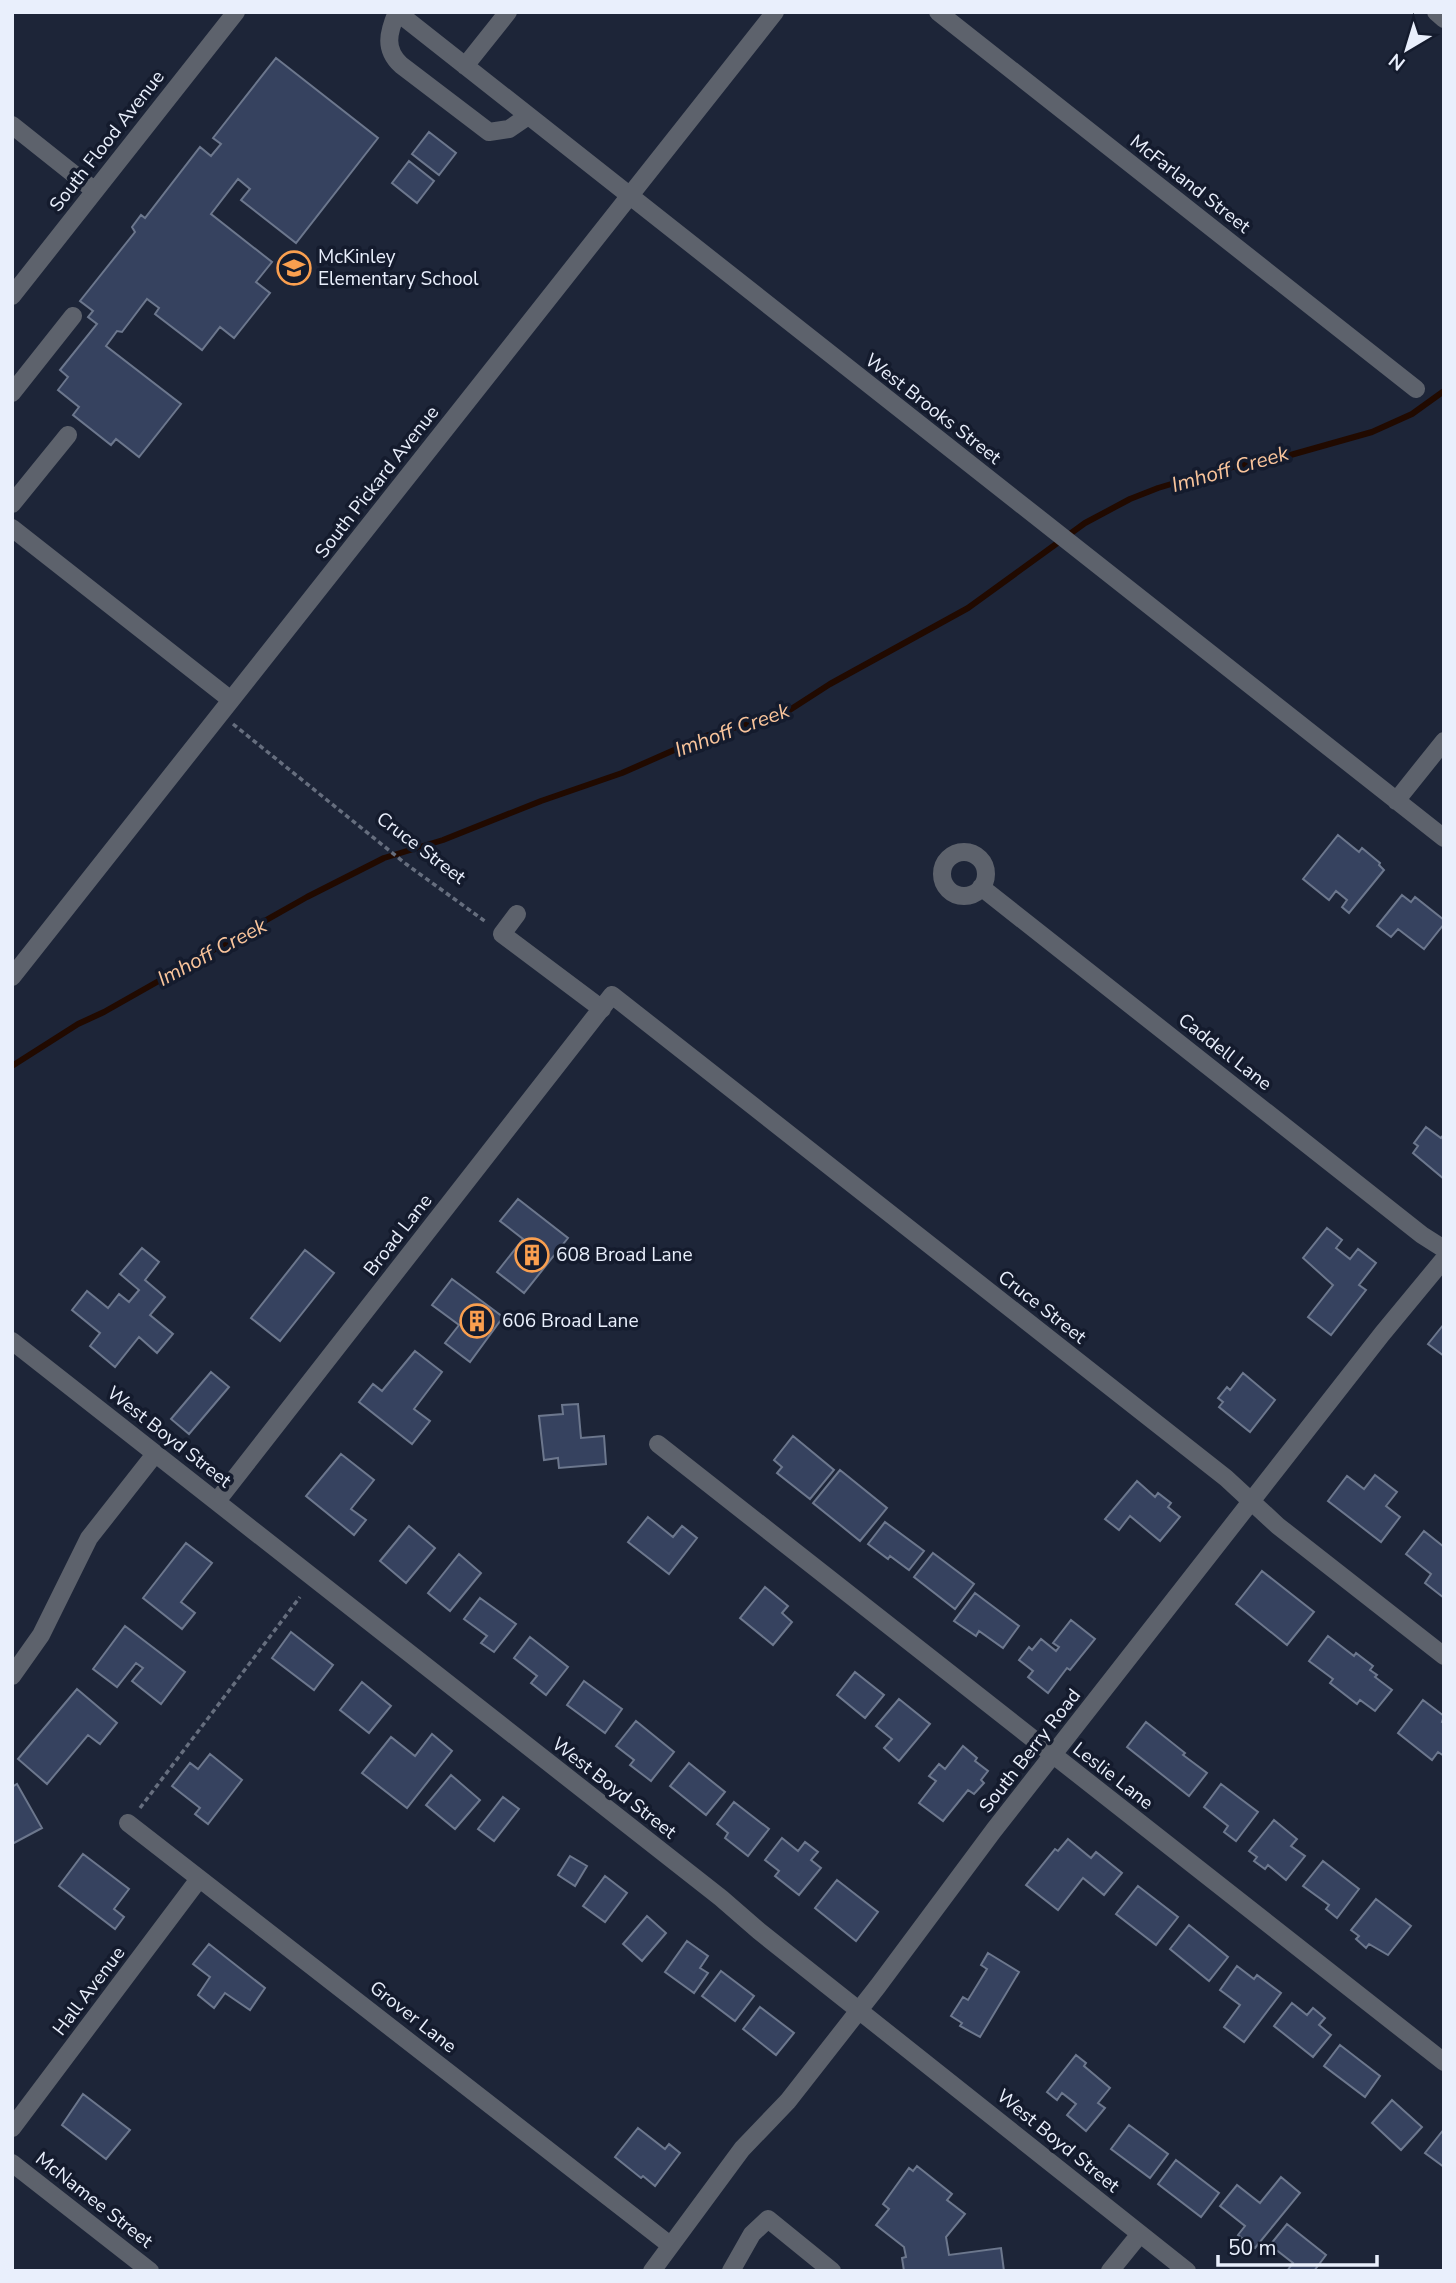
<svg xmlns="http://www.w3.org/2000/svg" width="1456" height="2283" viewBox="0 0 1456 2283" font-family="'Nunito Sans',sans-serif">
  <rect width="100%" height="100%" fill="#1d2538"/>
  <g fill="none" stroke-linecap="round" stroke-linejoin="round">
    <path stroke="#210a00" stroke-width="6" d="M 12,1066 L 78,1024 L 104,1012 L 307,897 L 384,858 L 443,840 L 541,801 L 622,773 L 706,736 L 785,713 L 830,684 L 968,608 L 1085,523 L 1130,499 L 1158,488 L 1218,470 L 1287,456 L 1372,432 L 1412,414 L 1444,391"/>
  </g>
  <path fill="#36425f" stroke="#6c778d" stroke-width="2" d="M 276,58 L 378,138 L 296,243 L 241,200 L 250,189 L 238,179 L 211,214 L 272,262 L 256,282 L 270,293 L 234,338 L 220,327 L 202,350 L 155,314 L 159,308 L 147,299 L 122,332 L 117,331 L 106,346 L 181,404 L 139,457 L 116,439 L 111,445 L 73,415 L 79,407 L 58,390 L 68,377 L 60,370 L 97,324 L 88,317 L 93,311 L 80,301 L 135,232 L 132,227 L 141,215 L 145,218 L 200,147 L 211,156 L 221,144 L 213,138 Z
    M 429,132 L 456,153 L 439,175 L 412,154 Z
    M 409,161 L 434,181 L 417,203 L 392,183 Z
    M 1338,835 L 1359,852 L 1362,848 L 1380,863 L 1379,865 L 1384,870 L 1349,913 L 1342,907 L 1347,900 L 1336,891 L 1329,900 L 1303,879 Z
    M 1402,895 L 1411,902 L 1415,897 L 1444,920 L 1444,924 L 1424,949 L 1398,929 L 1391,937 L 1377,926 Z
    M 1426,1127 L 1441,1138 L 1444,1134 L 1444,1179 L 1413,1153 L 1418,1146 L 1414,1143 Z
    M 518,1199 L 568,1238 L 524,1293 L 497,1272 L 523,1239 L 500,1221 Z
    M 1327,1228 L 1342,1240 L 1336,1248 L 1350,1259 L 1358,1249 L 1376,1263 L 1359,1285 L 1366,1290 L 1331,1335 L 1308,1317 L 1333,1285 L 1303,1258 Z
    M 142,1248 L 159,1262 L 145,1280 L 165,1297 L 150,1315 L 173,1334 L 157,1353 L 139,1337 L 115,1367 L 90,1346 L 100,1333 L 72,1310 L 87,1291 L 108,1308 L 119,1294 L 129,1302 L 139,1290 L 120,1274 Z
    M 305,1250 L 334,1273 L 280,1341 L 251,1318 Z
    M 452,1279 L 503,1317 L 470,1362 L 445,1343 L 459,1325 L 432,1305 Z
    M 1444,1324 L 1444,1356 L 1428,1344 Z
    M 415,1351 L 442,1372 L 414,1409 L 430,1421 L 412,1444 L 359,1402 L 373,1384 L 382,1391 Z
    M 211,1372 L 229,1387 L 189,1434 L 171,1419 Z
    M 1243,1373 L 1275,1400 L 1250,1432 L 1219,1407 L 1223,1402 L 1218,1398 L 1227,1387 L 1230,1390 Z
    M 578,1404 L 581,1438 L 604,1436 L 606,1464 L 559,1468 L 558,1458 L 544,1460 L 539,1416 L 563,1414 L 562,1405 Z
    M 793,1436 L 834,1470 L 810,1499 L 777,1473 L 782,1467 L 774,1460 Z
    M 341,1454 L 374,1480 L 351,1509 L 366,1520 L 354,1535 L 306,1496 Z
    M 840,1470 L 887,1508 L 860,1541 L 813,1503 Z
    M 1375,1475 L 1397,1492 L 1386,1506 L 1400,1517 L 1381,1542 L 1328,1501 L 1347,1476 L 1364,1489 Z
    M 1137,1481 L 1155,1497 L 1158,1493 L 1171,1503 L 1168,1507 L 1180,1517 L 1160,1541 L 1130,1516 L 1119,1530 L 1105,1519 Z
    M 648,1517 L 673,1537 L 682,1526 L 697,1538 L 669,1574 L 628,1542 Z
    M 885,1522 L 924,1551 L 909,1570 L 890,1556 L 888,1559 L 868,1544 Z
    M 409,1526 L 435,1548 L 406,1583 L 380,1561 Z
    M 1424,1531 L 1444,1547 L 1444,1598 L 1425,1583 L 1431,1574 L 1406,1554 Z
    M 186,1543 L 212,1563 L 181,1602 L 195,1613 L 182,1629 L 143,1598 Z
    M 933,1553 L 974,1584 L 955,1609 L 914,1577 Z
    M 459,1554 L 481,1573 L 450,1611 L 428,1593 Z
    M 1262,1571 L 1314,1612 L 1287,1645 L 1236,1604 Z
    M 765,1587 L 788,1606 L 782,1613 L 792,1622 L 773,1645 L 740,1618 Z
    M 975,1593 L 1019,1626 L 1003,1648 L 979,1631 L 976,1636 L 954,1621 Z
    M 480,1598 L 516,1624 L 494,1652 L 481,1643 L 487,1636 L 464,1619 Z
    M 1071,1620 L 1095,1639 L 1070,1670 L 1067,1668 L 1048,1693 L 1028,1677 L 1033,1671 L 1019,1660 L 1029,1647 L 1032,1650 L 1041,1639 L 1056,1651 L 1059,1647 L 1053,1643 Z
    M 125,1626 L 185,1672 L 161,1704 L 132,1681 L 143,1668 L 136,1663 L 117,1687 L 93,1669 Z
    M 291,1632 L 333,1665 L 314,1690 L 272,1658 Z
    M 1328,1636 L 1354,1656 L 1356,1653 L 1373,1666 L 1370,1670 L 1377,1675 L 1375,1677 L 1392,1690 L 1375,1711 L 1360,1700 L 1357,1704 L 1330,1683 L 1333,1679 L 1309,1661 Z
    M 530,1637 L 568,1667 L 546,1695 L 531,1683 L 537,1676 L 514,1658 Z
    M 855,1672 L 884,1695 L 865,1718 L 837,1695 Z
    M 584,1681 L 622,1709 L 605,1733 L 567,1705 Z
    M 362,1682 L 391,1706 L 369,1733 L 340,1710 Z
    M 77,1689 L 117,1723 L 100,1744 L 88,1735 L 47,1784 L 18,1759 Z
    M 899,1699 L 930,1724 L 899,1761 L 884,1748 L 892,1739 L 876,1726 Z
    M 1423,1700 L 1444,1716 L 1442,1722 L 1444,1723 L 1444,1756 L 1438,1752 L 1432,1760 L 1398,1733 Z
    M 636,1721 L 674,1752 L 651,1781 L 630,1765 L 634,1760 L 616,1746 Z
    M 1146,1722 L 1185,1753 L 1183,1755 L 1207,1773 L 1189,1796 L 1127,1747 Z
    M 432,1734 L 452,1751 L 407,1808 L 362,1773 L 391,1737 L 415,1756 Z
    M 963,1746 L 977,1758 L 975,1761 L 988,1771 L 981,1780 L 984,1783 L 974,1794 L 968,1790 L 943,1821 L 919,1803 L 936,1781 L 929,1776 L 939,1764 L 945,1769 Z
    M 210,1754 L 242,1780 L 208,1824 L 195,1814 L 200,1808 L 172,1786 L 190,1763 L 198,1769 Z
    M 689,1763 L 725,1792 L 706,1815 L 670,1786 Z
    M 451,1775 L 480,1800 L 455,1829 L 426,1805 Z
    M 17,1784 L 42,1828 L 12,1844 L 12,1787 Z
    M 1221,1784 L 1258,1812 L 1236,1841 L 1224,1832 L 1228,1826 L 1204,1807 Z
    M 503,1797 L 519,1809 L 494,1841 L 478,1829 Z
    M 734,1802 L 769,1829 L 748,1856 L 725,1838 L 728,1833 L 717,1824 Z
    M 1274,1820 L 1297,1839 L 1291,1846 L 1305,1856 L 1286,1880 L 1268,1865 L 1265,1869 L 1254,1861 L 1257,1857 L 1249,1851 Z
    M 782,1838 L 798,1851 L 805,1842 L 818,1852 L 811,1860 L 821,1868 L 799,1895 L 775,1876 L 779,1871 L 765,1860 Z
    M 1068,1839 L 1091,1858 L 1096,1852 L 1122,1873 L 1104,1895 L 1083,1878 L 1058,1910 L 1026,1885 L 1055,1849 L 1058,1851 Z
    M 83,1854 L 129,1889 L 114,1909 L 124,1917 L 115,1929 L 59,1886 Z
    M 570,1856 L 587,1866 L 575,1886 L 558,1875 Z
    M 1323,1861 L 1359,1889 L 1337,1918 L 1326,1909 L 1329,1905 L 1303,1886 Z
    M 605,1876 L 627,1893 L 605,1922 L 583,1906 Z
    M 837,1880 L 878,1912 L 856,1941 L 815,1908 Z
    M 1138,1886 L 1178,1917 L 1156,1945 L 1116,1914 Z
    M 1376,1899 L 1411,1926 L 1388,1955 L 1369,1944 L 1366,1948 L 1356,1939 L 1359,1936 L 1351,1930 Z
    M 647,1916 L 666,1933 L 642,1961 L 623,1944 Z
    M 1189,1925 L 1228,1957 L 1209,1981 L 1170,1949 Z
    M 687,1941 L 708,1956 L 700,1968 L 708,1973 L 694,1993 L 665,1972 Z
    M 209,1944 L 265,1988 L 250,2010 L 225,1993 L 214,2008 L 198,1995 L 210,1977 L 193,1964 Z
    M 988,1953 L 1019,1972 L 980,2037 L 960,2026 L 962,2023 L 951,2016 L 963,1997 L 968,2000 L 987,1969 L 981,1965 Z
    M 1237,1966 L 1254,1979 L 1257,1975 L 1281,1993 L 1244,2042 L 1224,2027 L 1240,2005 L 1220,1990 Z
    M 721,1971 L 754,1996 L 735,2021 L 702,1996 Z
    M 1292,2003 L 1307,2015 L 1313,2008 L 1325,2018 L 1319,2025 L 1331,2035 L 1313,2057 L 1274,2026 Z
    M 760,2007 L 794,2033 L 776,2055 L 743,2029 Z
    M 1340,2045 L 1380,2076 L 1365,2097 L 1324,2066 Z
    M 1076,2055 L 1086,2063 L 1084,2066 L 1110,2088 L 1098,2103 L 1105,2108 L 1086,2131 L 1067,2115 L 1076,2104 L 1062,2093 L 1057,2100 L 1047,2092 Z
    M 83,2094 L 130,2130 L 106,2159 L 62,2125 Z
    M 1392,2100 L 1422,2127 L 1401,2150 L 1372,2123 Z
    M 1129,2125 L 1168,2154 L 1150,2178 L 1111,2149 Z
    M 638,2128 L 665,2149 L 669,2144 L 680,2153 L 655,2186 L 643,2176 L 641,2178 L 615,2157 Z
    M 1444,2129 L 1444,2167 L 1425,2153 Z
    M 1176,2160 L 1219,2193 L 1201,2217 L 1158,2184 Z
    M 917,2166 L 952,2194 L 947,2200 L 965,2214 L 946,2237 L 949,2255 L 1001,2248 L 1004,2271 L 904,2271 L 902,2258 L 906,2257 L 904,2247 L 876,2225 L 889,2209 L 883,2204 L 909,2168 L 913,2171 Z
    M 1281,2177 L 1300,2193 L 1255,2248 L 1238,2235 L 1245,2226 L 1220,2206 L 1237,2185 L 1260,2203 Z
    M 1287,2224 L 1326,2255 L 1314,2271 L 1287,2271 L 1293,2263 L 1270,2245 Z"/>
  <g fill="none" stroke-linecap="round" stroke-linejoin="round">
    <path stroke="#666e7e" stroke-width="3.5" stroke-dasharray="5 3.5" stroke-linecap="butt" d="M 233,724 L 406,864 L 486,922
      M 140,1808 L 300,1597"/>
    <path stroke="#5d626c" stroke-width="18" d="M 397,12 L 1444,838
      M 397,12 C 388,33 384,49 401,65 L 489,132 L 509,129 L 528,116
      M 938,12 L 1416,389
      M 1436,12 L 1444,19
      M 465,66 L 508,12
      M 12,125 L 95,191
      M 12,296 L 236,12
      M 12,393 L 73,316
      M 12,504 L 68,435
      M 12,528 L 231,700
      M 1396,801 L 1444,741
      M942 874a22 22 0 1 1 44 0a22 22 0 1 1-44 0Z
      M 981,887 L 1422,1235 L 1444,1249
      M 517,914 L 502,934 L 602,1009
      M 12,977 L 775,12
      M 12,1341 L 721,1898 L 759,1931 L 1187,2271
      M 658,1444 L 1444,2062
      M 217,1501 L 612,995 L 1226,1478 L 1278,1526 L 1444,1656
      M 12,1676 L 41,1635 L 89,1538 L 155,1454
      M 128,1823 L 670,2245
      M 12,2128 L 199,1879
      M 12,2163 L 150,2271
      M 652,2271 L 742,2149 L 788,2101 L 878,1986 L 994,1830 L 1382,1334 L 1444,1259
      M 731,2271 L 752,2234 L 768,2219 L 832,2271
      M 1110,2271 L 1140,2234"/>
  </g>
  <defs>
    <symbol id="school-ring" viewBox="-11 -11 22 22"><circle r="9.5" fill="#141b2d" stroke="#fa9f4f" stroke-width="1.5"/><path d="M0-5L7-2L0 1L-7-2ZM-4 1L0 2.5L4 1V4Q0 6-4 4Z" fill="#fa9f4f"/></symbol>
    <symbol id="building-ring" viewBox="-11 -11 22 22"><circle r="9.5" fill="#141b2d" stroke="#fa9f4f" stroke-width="1.5"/><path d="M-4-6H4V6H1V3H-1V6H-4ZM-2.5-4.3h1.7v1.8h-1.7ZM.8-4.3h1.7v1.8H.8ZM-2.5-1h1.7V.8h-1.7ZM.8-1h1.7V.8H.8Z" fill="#fa9f4f"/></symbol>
  </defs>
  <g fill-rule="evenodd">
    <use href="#school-ring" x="275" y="249" width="38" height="38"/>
    <use href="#building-ring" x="513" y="1236" width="38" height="38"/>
    <use href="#building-ring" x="458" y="1302" width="38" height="38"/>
  </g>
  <g text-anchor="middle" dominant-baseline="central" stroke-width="7" stroke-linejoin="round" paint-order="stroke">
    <g font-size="19" fill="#e9effc" stroke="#141b2d">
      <text transform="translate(107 141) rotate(-52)">South Flood Avenue</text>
      <text transform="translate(1190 184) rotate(38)">McFarland Street</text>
      <text transform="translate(933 409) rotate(38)">West Brooks Street</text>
      <text transform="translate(377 482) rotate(-52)">South Pickard Avenue</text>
      <text transform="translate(421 848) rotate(37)">Cruce Street</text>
      <text transform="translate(1225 1052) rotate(38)">Caddell Lane</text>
      <text transform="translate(398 1235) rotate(-52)">Broad Lane</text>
      <text transform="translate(1042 1307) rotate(38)">Cruce Street</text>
      <text transform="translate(169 1437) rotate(38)">West Boyd Street</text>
      <text transform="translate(1030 1751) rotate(-52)">South Berry Road</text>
      <text transform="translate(1113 1776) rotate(38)">Leslie Lane</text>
      <text transform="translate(614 1788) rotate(38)">West Boyd Street</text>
      <text transform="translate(89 1991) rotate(-53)">Hall Avenue</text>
      <text transform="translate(413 2017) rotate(38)">Grover Lane</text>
      <text transform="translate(1058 2141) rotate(39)">West Boyd Street</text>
      <text transform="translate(94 2200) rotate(38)">McNamee Street</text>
    </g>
    <g font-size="19" fill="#e9effc" stroke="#141b2d" text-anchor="start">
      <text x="318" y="257">McKinley<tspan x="318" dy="22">Elementary School</tspan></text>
      <text x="556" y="1255">608 Broad Lane</text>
      <text x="502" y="1321">606 Broad Lane</text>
    </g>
    <g font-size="21" font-style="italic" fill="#f9c49b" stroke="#141b2d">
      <text transform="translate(1230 469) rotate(-16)">Imhoff Creek</text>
      <text transform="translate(732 730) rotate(-20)">Imhoff Creek</text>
      <text transform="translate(212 952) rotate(-28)">Imhoff Creek</text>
    </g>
  </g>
  <rect width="1456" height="2283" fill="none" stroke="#e9effc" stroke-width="28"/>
  <g transform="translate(1407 49) rotate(218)" stroke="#141b2d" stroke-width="5" paint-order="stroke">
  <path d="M0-5L12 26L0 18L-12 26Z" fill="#e9effc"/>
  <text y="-10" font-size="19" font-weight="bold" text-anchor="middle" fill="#e9effc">N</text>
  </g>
  <path d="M1218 2255v10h159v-10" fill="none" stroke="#e9effc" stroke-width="3.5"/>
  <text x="1228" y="2255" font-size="21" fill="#e9effc" stroke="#141b2d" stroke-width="5" paint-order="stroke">50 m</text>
</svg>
